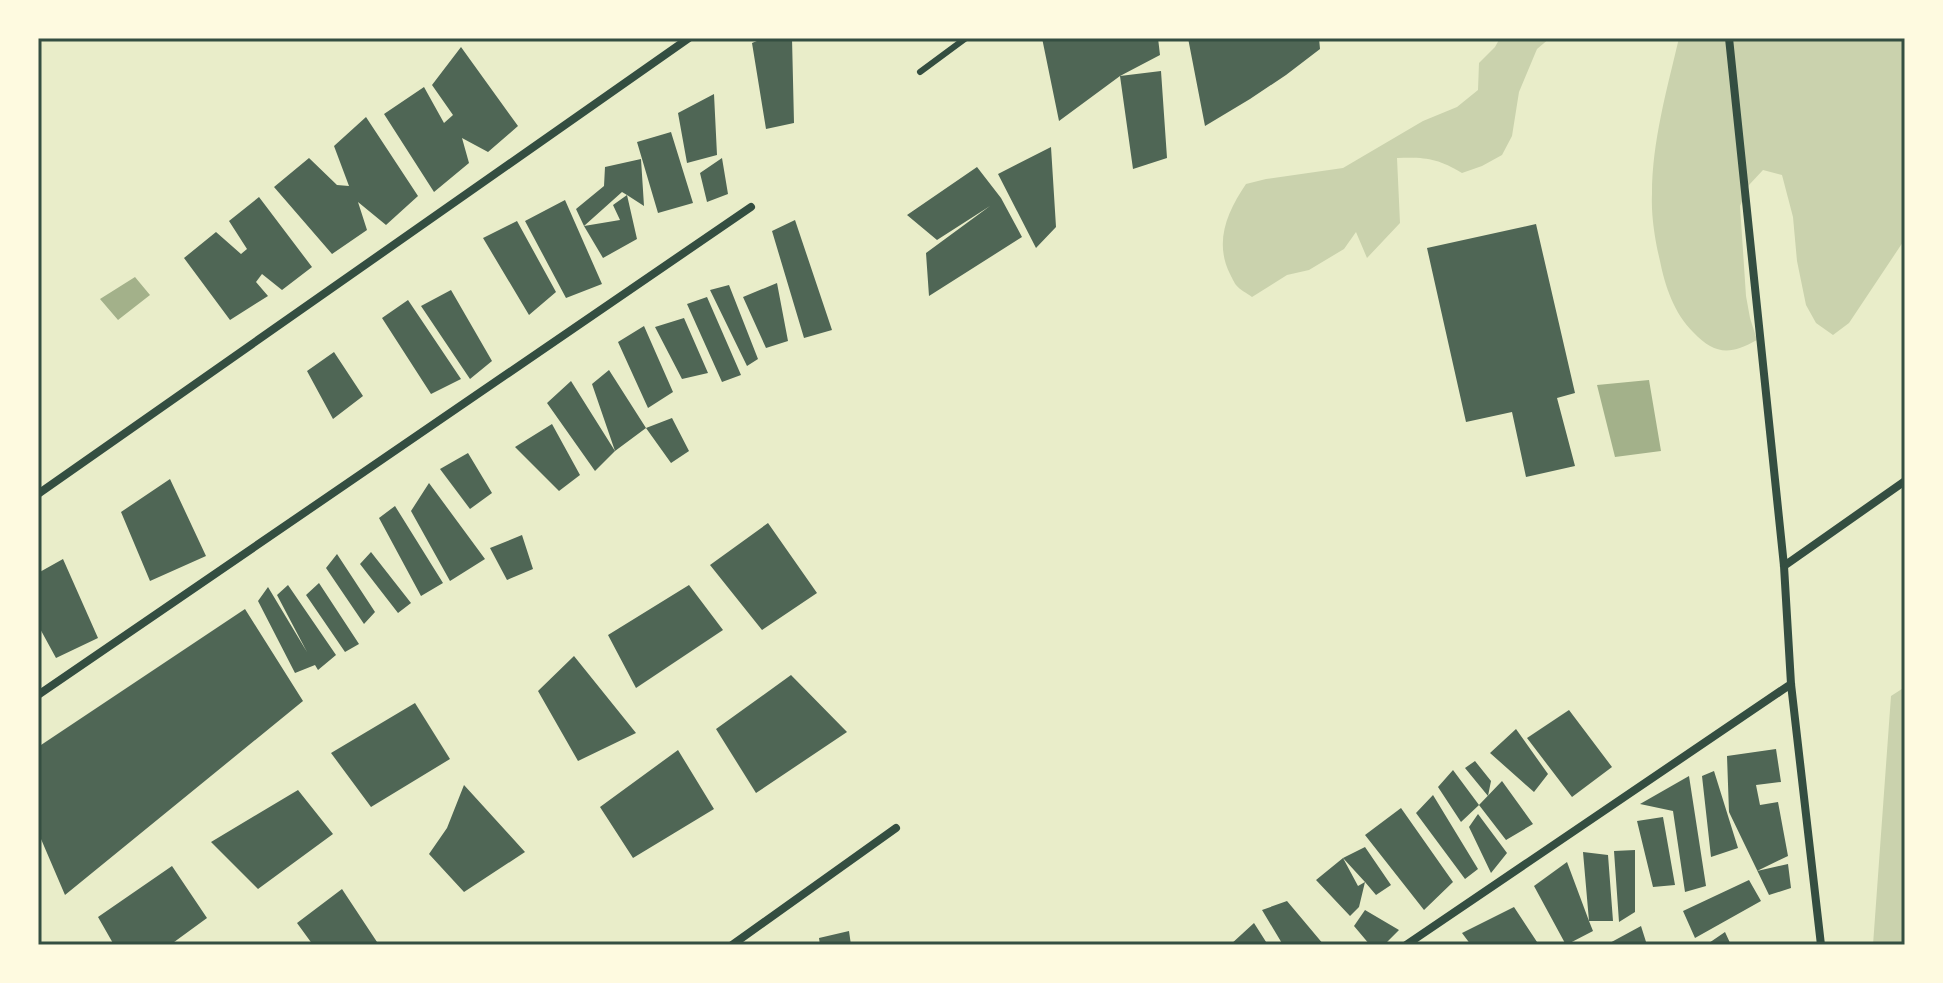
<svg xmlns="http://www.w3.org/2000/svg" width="1943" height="983" viewBox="0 0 1943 983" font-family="'Alegreya Sans',sans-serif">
  <rect width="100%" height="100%" fill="#e9edc9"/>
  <path fill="#cad2ad" d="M 1500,38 L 1550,38 L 1537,49 L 1519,92 L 1512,136 L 1502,155 L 1482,166 L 1462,173 C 1437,158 1425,157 1397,158 L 1400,223 L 1367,258 L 1356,232 L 1344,249 L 1309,270 L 1287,275 L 1252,297 C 1247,293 1240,290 1236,285 C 1235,284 1231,276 1230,274 C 1214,242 1227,212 1246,184 L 1266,179 L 1343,168 L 1423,121 L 1457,107 L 1478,90 L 1479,63 L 1495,47 Z
    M 1679,38 L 1905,38 L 1905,239 L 1849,323 L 1833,335 L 1816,323 L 1806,305 L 1797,261 L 1793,217 L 1782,175 L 1763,170 L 1749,185 L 1740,206 L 1746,296 L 1750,318 L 1757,340 C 1730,355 1715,355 1693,332 C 1674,313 1665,286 1660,261 C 1655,240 1651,216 1652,194 C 1652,142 1667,89 1679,38 Z
    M 1905,687 L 1905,945 L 1873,945 L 1891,696 Z"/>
  <path fill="#a3b18a" d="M 135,277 L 150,295 L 118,320 L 100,299 Z
    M 1649,380 L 1661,451 L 1615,457 L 1597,385 Z"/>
  <path fill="#4f6655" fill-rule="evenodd" d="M 764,38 L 792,38 L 794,123 L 766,129 L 752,43 Z
    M 1042,38 L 1158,38 L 1160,55 L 1120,76 L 1059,121 Z
    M 1188,38 L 1319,38 L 1320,49 L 1286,75 L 1250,99 L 1205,126 Z
    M 461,47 L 518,126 L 488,152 L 462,138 L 469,163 L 434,192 L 384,114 L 424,87 L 444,123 L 453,115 L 432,85 Z
    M 1161,71 L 1167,158 L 1133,169 L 1120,76 Z
    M 714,94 L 717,155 L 687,163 L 678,113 Z
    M 366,117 L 418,196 L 386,225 L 358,202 L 367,230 L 332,254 L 274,187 L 309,158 L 337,185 L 349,186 L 334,146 Z
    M 671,132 L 693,203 L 658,213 L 637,142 Z
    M 1051,147 L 1056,227 L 1036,248 L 998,174 Z
    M 722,158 L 728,194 L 707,202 L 700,173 Z
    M 641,159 L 644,206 L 627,195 L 637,239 L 603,258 L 584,226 L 620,220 L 613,205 L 627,195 L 622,192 L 584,226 L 576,209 L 604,186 L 605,167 Z
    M 977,167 L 1001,198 L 1022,237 L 929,296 L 926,253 L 990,206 L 937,240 L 907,215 Z
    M 259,197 L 312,267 L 282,290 L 262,274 L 256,282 L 268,296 L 230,320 L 184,258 L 216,232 L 241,254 L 247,249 L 229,221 Z
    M 565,200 L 602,284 L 566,298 L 525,221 Z
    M 795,220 L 832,330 L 804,338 L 772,231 Z
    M 517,221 L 556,292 L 529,315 L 483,238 Z
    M 1536,224 L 1575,393 L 1557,398 L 1575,466 L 1526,477 L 1512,412 L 1466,422 L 1427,248 Z
    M 777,283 L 788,341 L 766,348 L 743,297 Z
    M 729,285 L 758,359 L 747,366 L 710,290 Z
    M 451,290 L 492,361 L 470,379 L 421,306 Z
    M 707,297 L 741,375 L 722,382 L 687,304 Z
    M 408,300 L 461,379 L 431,394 L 382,318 Z
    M 684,318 L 708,373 L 682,379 L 655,327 Z
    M 644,326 L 673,392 L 648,408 L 618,342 Z
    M 334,352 L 363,396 L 333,419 L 307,371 Z
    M 609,370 L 646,428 L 615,451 L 595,471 L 547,403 L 571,381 L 615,451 L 592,384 Z
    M 672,418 L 689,451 L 671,463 L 646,428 Z
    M 552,424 L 580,475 L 559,491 L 515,447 Z
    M 468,453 L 492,493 L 470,509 L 440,469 Z
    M 170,479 L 206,556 L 150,581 L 121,512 Z
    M 429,483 L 485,559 L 450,581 L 411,511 Z
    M 395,506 L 443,583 L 421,596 L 379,518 Z
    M 768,523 L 817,593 L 762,630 L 710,565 Z
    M 522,535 L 533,569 L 507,580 L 490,548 Z
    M 371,552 L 411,603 L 398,613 L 360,564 Z
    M 337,554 L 375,612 L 364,624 L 326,568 Z
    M 63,559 L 98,638 L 56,658 L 38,625 L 38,573 Z
    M 319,583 L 359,644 L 345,652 L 306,595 Z
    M 288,585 L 336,655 L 318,670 L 315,665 L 295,673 L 258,601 L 268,587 L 307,652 L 277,595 Z
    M 689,585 L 723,630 L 636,688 L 608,635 Z
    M 245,609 L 303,701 L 65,895 L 38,832 L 38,747 Z
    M 574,656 L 636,733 L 578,761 L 538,691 Z
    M 791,675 L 847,732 L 756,793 L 716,729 Z
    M 415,703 L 450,759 L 371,807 L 331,753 Z
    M 1569,710 L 1612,767 L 1572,797 L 1527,738 Z
    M 1516,729 L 1548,774 L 1534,792 L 1490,753 Z
    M 1776,749 L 1781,782 L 1756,785 L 1760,805 L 1778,802 L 1788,856 L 1757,871 L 1788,864 L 1791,888 L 1769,895 L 1729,812 L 1727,756 Z
    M 678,750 L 714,809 L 633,858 L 600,807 Z
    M 1475,761 L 1491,781 L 1488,796 L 1465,768 Z
    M 1453,770 L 1479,805 L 1502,781 L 1533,824 L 1506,840 L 1479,805 L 1461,822 L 1438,787 Z
    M 1714,771 L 1738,848 L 1711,857 L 1702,776 Z
    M 1689,776 L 1706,886 L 1685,892 L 1673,811 L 1640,804 Z
    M 464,785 L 525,852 L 464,892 L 429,854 L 447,828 Z
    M 298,790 L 333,834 L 258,889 L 211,842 Z
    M 1433,795 L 1478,869 L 1465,879 L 1416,813 Z
    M 1401,808 L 1453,882 L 1424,910 L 1365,835 Z
    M 1478,814 L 1507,853 L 1491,873 L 1469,827 Z
    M 1663,817 L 1675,885 L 1653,887 L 1637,821 Z
    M 1365,847 L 1391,885 L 1376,895 L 1365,882 L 1359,907 L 1350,916 L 1316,880 L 1343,858 ZM 1343,858 L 1365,882 L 1358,886 Z
    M 1635,850 L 1635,912 L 1619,922 L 1614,851 Z
    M 1583,852 L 1608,855 L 1613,921 L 1589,921 L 1593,931 L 1566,945 L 1534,886 L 1567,862 L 1589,921 Z
    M 172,866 L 207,918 L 170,945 L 114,945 L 98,917 Z
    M 1749,880 L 1761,901 L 1695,938 L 1683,911 Z
    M 342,889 L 379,945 L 313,945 L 297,923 Z
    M 1287,901 L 1324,945 L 1283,945 L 1262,910 Z
    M 1514,907 L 1539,945 L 1471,945 L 1462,933 Z
    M 1365,910 L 1399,930 L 1384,945 L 1370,945 L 1354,926 Z
    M 1254,923 L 1268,945 L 1230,945 Z
    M 1641,926 L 1647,945 L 1606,945 Z
    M 849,931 L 851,945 L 820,945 L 819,938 Z
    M 1725,932 L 1731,945 L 1706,945 Z"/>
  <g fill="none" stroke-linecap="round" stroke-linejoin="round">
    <path stroke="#344e41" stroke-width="6" d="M 920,72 L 966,38"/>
    <path stroke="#344e41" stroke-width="8" d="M 1729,38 L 1784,566 L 1791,684 L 1821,945
      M 38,494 L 689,38
      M 1784,566 L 1905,481
      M 38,695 L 751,207
      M 732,945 L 896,828
      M 1406,945 L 1791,684"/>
  </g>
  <rect width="1943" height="983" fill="none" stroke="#fefae0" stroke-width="80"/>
  <rect x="40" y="40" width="1863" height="903" fill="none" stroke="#344e41" stroke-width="3"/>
</svg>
